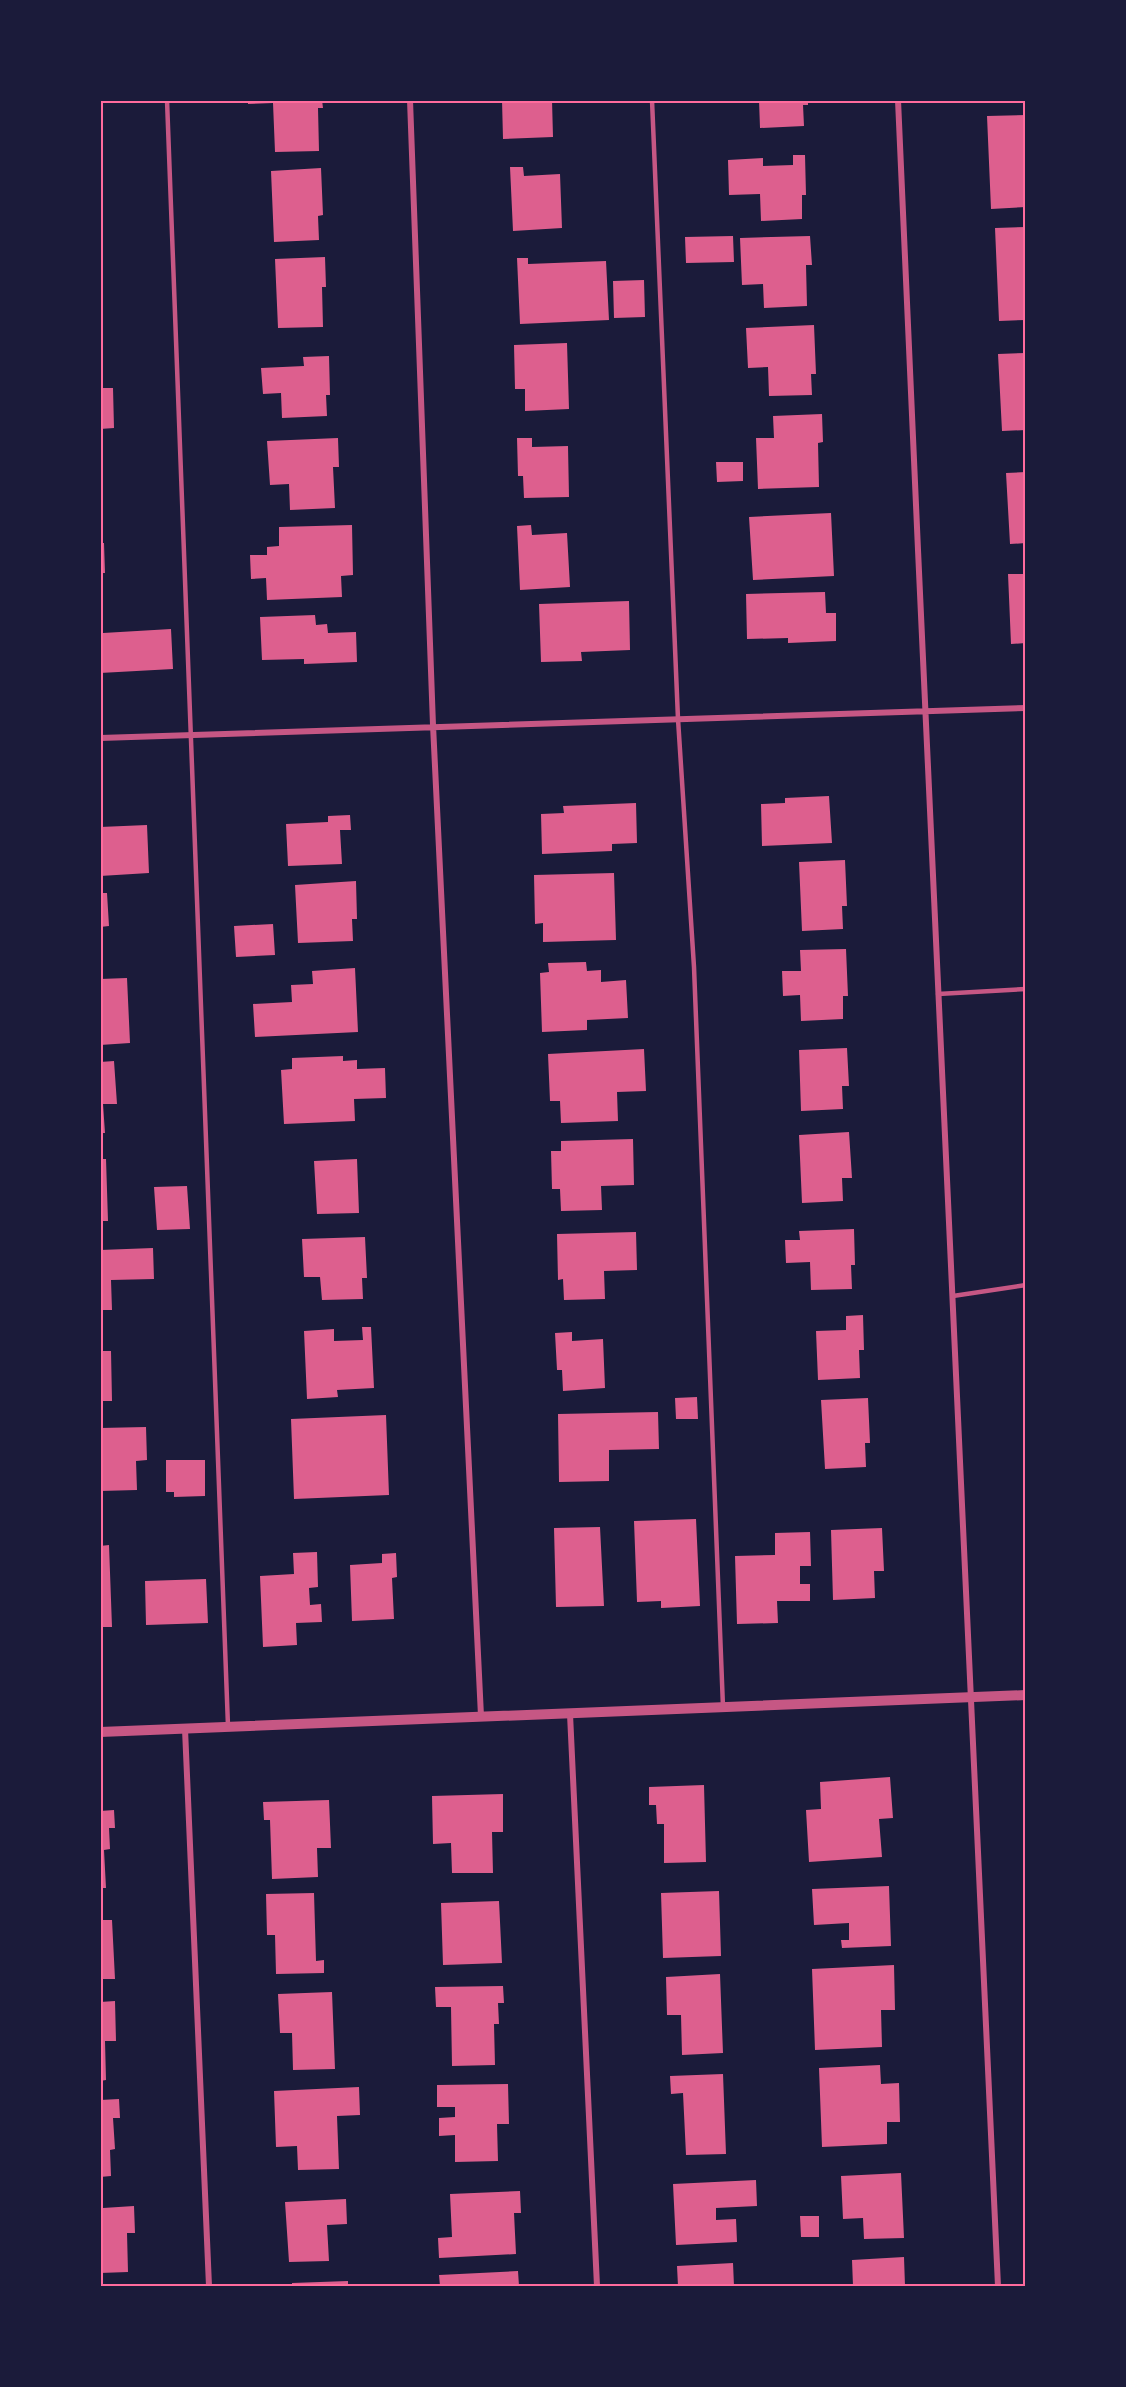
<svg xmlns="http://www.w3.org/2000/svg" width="1126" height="2387" viewBox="0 0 1126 2387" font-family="'DejaVu Sans',sans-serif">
  <rect width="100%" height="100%" fill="#1b1b3a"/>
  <path fill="#dd5f8e" d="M 248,100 L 322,100 L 323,108 L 318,108 L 319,151 L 275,152 L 273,103 L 248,104 Z
    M 502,100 L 552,100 L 553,137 L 503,139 Z
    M 759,100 L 808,100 L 808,105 L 803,105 L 804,126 L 760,128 Z
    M 1026,115 L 1026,207 L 991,209 L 987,116 Z
    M 793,155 L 805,155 L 806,195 L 802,195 L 802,219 L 761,221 L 760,194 L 729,195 L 728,160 L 763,158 L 763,166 L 793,165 Z
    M 510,167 L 523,167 L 524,176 L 560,174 L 562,228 L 513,231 Z
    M 321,168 L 323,215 L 318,216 L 319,240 L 274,242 L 271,171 Z
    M 1026,227 L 1026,320 L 999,321 L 995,228 Z
    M 733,236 L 734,262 L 686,263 L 685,237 Z
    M 810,236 L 812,265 L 806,265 L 807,306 L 764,308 L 763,284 L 742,285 L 740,238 Z
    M 325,257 L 326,287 L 322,287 L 323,327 L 278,328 L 275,259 Z
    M 517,258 L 528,258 L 528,264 L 606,261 L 609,320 L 520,324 Z
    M 644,280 L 645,317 L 614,318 L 613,281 Z
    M 814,325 L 816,374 L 811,374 L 812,395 L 769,396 L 768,367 L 748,368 L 746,328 Z
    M 567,343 L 569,409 L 525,411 L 525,389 L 515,389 L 514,345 Z
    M 1026,353 L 1026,430 L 1002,431 L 998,354 Z
    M 329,356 L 330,395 L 326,395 L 327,416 L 282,418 L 281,393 L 263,394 L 261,368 L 304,366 L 303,357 Z
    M 100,388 L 113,388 L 114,428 L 100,429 Z
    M 822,414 L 823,442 L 818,443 L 819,487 L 758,489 L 756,438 L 774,438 L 773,416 Z
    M 338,438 L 339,467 L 333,467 L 335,508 L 290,510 L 289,484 L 270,485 L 267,441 Z
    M 517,438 L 532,438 L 532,447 L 568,446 L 569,497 L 524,498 L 523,476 L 518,476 Z
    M 716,462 L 743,462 L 743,481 L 717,482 Z
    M 1026,472 L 1026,543 L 1010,544 L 1006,473 Z
    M 831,513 L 834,576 L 753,580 L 749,517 Z
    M 352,525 L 353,575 L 341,576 L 342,597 L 267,600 L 266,578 L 251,579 L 250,555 L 267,555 L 267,547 L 279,546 L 279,527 Z
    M 531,525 L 532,535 L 567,533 L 570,587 L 520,590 L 517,526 Z
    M 100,543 L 104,543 L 105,573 L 100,573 Z
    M 1008,574 L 1026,574 L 1026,643 L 1011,644 Z
    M 825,592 L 826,613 L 836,613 L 836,641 L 788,643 L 788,638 L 747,639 L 746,594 Z
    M 629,601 L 630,650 L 581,652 L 582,661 L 541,662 L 539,604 Z
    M 315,615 L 316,625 L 327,624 L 328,633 L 356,632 L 357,662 L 304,664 L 304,659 L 262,660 L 260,617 Z
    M 100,623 L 103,623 L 103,633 L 171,629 L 173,669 L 100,673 Z
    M 829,796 L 832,843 L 762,846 L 761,804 L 785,803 L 785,798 Z
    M 636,803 L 637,843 L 612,844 L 612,851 L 542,854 L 541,814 L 564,813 L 563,806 Z
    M 350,815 L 351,830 L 340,830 L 342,864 L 288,866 L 286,824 L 328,822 L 328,816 Z
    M 147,825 L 149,873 L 100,876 L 100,827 Z
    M 845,860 L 847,906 L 842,906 L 843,929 L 802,931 L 799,862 Z
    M 614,873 L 616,940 L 543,942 L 543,923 L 535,924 L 534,875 Z
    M 356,881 L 357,919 L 352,919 L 353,941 L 298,943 L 295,885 Z
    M 100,893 L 107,893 L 109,926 L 100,927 Z
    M 273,924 L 275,955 L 236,957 L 234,926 Z
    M 846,949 L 848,996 L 843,996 L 843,1019 L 801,1021 L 800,995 L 783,996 L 782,971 L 801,971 L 800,950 Z
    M 586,962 L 587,971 L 601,970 L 601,982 L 626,980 L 628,1018 L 587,1020 L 587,1030 L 542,1032 L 540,973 L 549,972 L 548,963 Z
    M 355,968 L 358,1032 L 255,1037 L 253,1004 L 292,1002 L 291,985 L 313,984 L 312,971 Z
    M 127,978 L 130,1043 L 100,1045 L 100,979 Z
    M 847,1048 L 849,1086 L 842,1086 L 843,1109 L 801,1111 L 799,1050 Z
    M 644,1049 L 646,1091 L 617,1092 L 618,1121 L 561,1123 L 560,1101 L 550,1101 L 548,1054 Z
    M 343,1056 L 343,1061 L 357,1060 L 357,1069 L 385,1068 L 386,1098 L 354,1099 L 355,1121 L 284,1124 L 281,1070 L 292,1069 L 292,1058 Z
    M 114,1061 L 117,1104 L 103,1104 L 105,1133 L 100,1133 L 100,1062 Z
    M 849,1132 L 852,1178 L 842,1178 L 843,1201 L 802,1203 L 799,1135 Z
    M 633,1139 L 634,1185 L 601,1186 L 602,1210 L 561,1211 L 560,1189 L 552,1189 L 551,1151 L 561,1151 L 561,1141 Z
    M 100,1159 L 106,1159 L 108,1221 L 100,1221 Z
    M 357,1159 L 359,1213 L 317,1214 L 314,1161 Z
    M 187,1186 L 190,1229 L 157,1230 L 154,1187 Z
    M 854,1229 L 855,1265 L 851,1265 L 852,1289 L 811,1290 L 810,1262 L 786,1263 L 785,1240 L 800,1240 L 799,1231 Z
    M 636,1232 L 637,1270 L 604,1271 L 605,1299 L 564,1300 L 563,1279 L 558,1280 L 557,1234 Z
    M 365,1237 L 367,1278 L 362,1278 L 363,1299 L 322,1300 L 320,1277 L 304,1277 L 302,1239 Z
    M 153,1248 L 154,1279 L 111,1280 L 112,1310 L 100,1310 L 100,1250 Z
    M 863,1315 L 864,1350 L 859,1350 L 860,1378 L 818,1380 L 816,1331 L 846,1330 L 846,1316 Z
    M 362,1327 L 371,1327 L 374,1388 L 337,1390 L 338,1397 L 307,1399 L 304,1331 L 334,1329 L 334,1341 L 363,1340 Z
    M 572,1332 L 572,1341 L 603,1339 L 605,1388 L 563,1391 L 562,1370 L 557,1370 L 555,1333 Z
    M 100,1351 L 111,1351 L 112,1401 L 100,1401 Z
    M 697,1397 L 698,1419 L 676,1419 L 675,1398 Z
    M 868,1398 L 870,1443 L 865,1443 L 866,1467 L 825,1469 L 821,1400 Z
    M 658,1412 L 659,1449 L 609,1450 L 609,1481 L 559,1482 L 558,1414 Z
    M 386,1415 L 389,1495 L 294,1499 L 291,1419 Z
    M 146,1427 L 147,1460 L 136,1461 L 137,1490 L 100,1491 L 100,1428 Z
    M 166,1460 L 205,1460 L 205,1496 L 174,1497 L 174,1492 L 166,1492 Z
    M 696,1519 L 700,1606 L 661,1608 L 661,1601 L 637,1602 L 634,1521 Z
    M 600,1527 L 604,1606 L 556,1607 L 554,1528 Z
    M 882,1528 L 884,1571 L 874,1571 L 875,1598 L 833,1600 L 831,1530 Z
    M 810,1532 L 811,1566 L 800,1566 L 800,1584 L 810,1584 L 810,1601 L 777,1601 L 778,1623 L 737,1624 L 735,1556 L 775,1555 L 775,1533 Z
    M 109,1545 L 112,1627 L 100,1627 L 100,1546 Z
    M 317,1552 L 318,1587 L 309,1588 L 310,1605 L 321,1604 L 322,1622 L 296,1623 L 297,1645 L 263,1647 L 260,1576 L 294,1574 L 293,1553 Z
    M 396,1553 L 397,1577 L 392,1578 L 394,1619 L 352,1621 L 350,1565 L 382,1563 L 382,1554 Z
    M 206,1579 L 208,1623 L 146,1625 L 145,1581 Z
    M 890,1777 L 893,1818 L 879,1819 L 882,1857 L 809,1862 L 806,1810 L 821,1809 L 820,1782 Z
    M 704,1785 L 706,1862 L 664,1863 L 664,1824 L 657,1824 L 656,1805 L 649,1805 L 649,1787 Z
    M 503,1794 L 503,1832 L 492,1832 L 493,1873 L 452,1873 L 451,1843 L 433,1844 L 432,1796 Z
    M 329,1800 L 331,1848 L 317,1848 L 318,1877 L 272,1879 L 270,1820 L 264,1820 L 263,1802 Z
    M 114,1810 L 115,1828 L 109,1828 L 110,1849 L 104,1850 L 106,1888 L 100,1888 L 100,1811 Z
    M 889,1886 L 891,1946 L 842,1948 L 841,1940 L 849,1940 L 849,1923 L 814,1925 L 812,1889 Z
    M 719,1891 L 721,1956 L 663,1958 L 661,1893 Z
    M 314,1893 L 316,1961 L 324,1960 L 324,1973 L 276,1974 L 275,1935 L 267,1935 L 266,1894 Z
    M 499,1901 L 502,1963 L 443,1965 L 441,1903 Z
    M 100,1920 L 112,1920 L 115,1979 L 100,1979 Z
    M 894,1965 L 895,2010 L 881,2010 L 882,2047 L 815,2050 L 812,1969 Z
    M 720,1974 L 723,2053 L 682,2055 L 681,2015 L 667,2015 L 666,1977 Z
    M 503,1986 L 504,2003 L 498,2003 L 499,2024 L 494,2024 L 495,2065 L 452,2066 L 451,2007 L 436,2007 L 435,1987 Z
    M 332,1992 L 335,2069 L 293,2070 L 292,2033 L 280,2033 L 278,1994 Z
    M 115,2001 L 116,2041 L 105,2041 L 106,2080 L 100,2081 L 100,2002 Z
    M 880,2065 L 881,2084 L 899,2083 L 900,2122 L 887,2122 L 887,2144 L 822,2147 L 819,2068 Z
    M 723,2074 L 726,2154 L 686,2155 L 683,2093 L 671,2094 L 670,2076 Z
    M 508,2084 L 509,2124 L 497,2124 L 498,2161 L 455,2162 L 455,2135 L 439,2136 L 439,2118 L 455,2117 L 455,2107 L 437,2107 L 437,2085 Z
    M 359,2087 L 360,2115 L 337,2116 L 339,2169 L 298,2170 L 297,2146 L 276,2147 L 274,2091 Z
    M 119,2099 L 120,2118 L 113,2118 L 115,2149 L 110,2150 L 111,2176 L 100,2177 L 100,2100 Z
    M 901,2173 L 904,2238 L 864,2239 L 863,2218 L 843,2219 L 841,2176 Z
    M 756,2180 L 757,2206 L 716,2208 L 716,2220 L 736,2219 L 737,2242 L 676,2245 L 673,2184 Z
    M 520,2191 L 521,2213 L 514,2213 L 516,2254 L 439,2258 L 438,2238 L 452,2237 L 450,2194 Z
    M 100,2195 L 103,2208 L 134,2206 L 135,2233 L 127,2233 L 128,2272 L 100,2273 Z
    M 346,2199 L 347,2224 L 327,2225 L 329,2261 L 289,2262 L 285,2202 Z
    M 800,2216 L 819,2216 L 819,2237 L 801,2237 Z
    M 904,2257 L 905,2286 L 853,2286 L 852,2260 Z
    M 733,2263 L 734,2286 L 678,2286 L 677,2266 Z
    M 518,2271 L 519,2286 L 440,2286 L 439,2275 Z
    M 348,2281 L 348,2286 L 292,2286 L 292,2283 Z"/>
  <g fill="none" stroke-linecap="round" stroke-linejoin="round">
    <path stroke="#c65784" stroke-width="4.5" d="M 167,100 L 228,1726
      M 652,100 L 678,719 L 694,967 L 723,1707
      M 938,994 L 1026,989
      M 953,1296 L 1026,1285"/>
    <path stroke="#c65784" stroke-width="6" d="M 410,100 L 433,725 L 481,1716
      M 898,100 C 929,829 968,1558 998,2286
      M 100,738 L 1026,708
      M 570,1714 L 597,2286
      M 185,1729 L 209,2286"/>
    <path stroke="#c65784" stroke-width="10" d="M 100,1732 L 1026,1695"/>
  </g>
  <rect width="1126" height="2387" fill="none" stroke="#1b1b3a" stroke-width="204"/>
  <rect x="102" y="102" width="922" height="2183" fill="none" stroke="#ff6b9d" stroke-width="2"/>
</svg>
